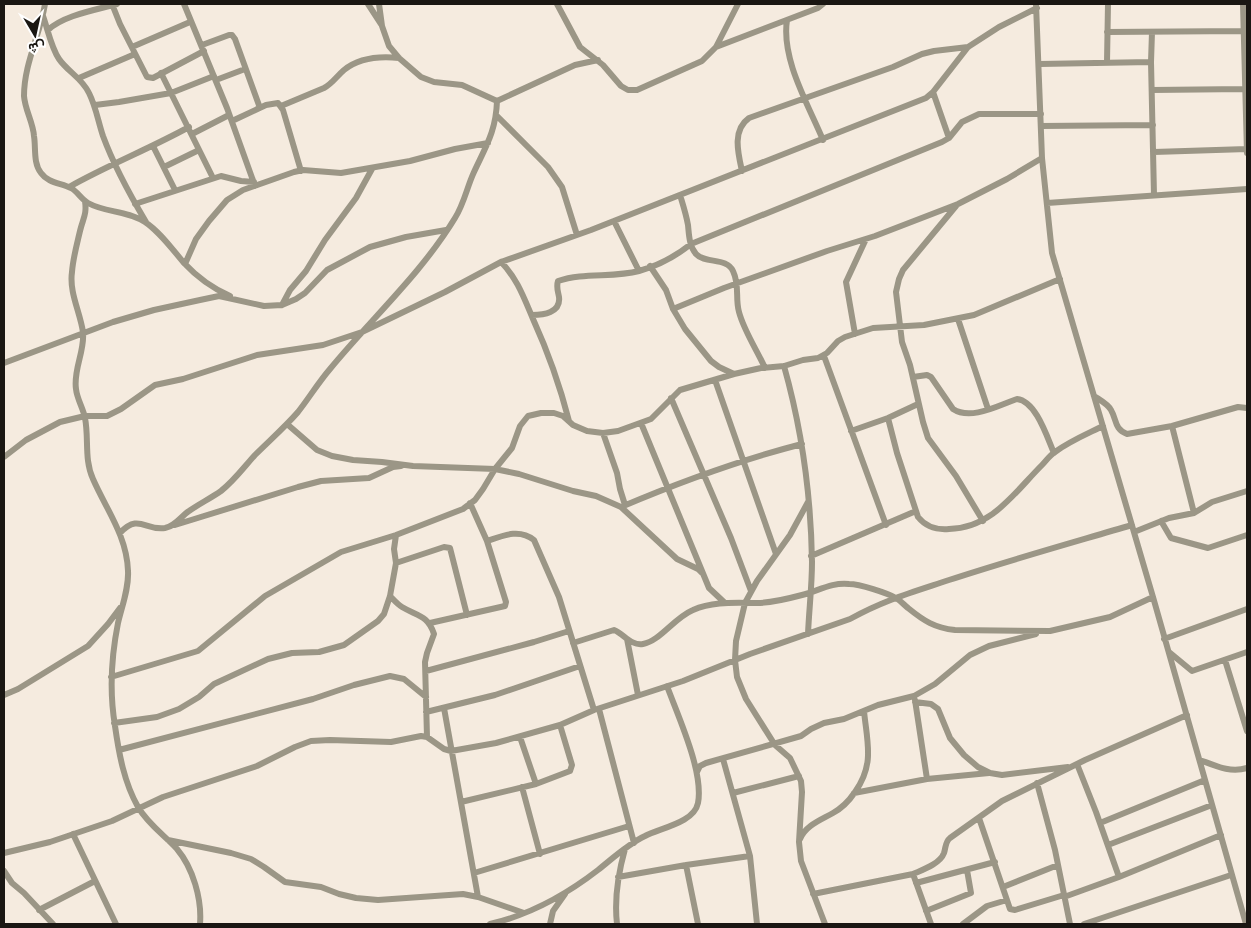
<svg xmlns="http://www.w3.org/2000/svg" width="1251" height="928" viewBox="0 0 1251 928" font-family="Arial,Vazirmatn,sans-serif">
  <rect width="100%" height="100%" fill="#f5ebdf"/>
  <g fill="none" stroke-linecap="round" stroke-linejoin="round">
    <path stroke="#9b9686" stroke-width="6" d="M 45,4 C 40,35 24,64 24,96 C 25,110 33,122 34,136 C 36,148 33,163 41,173 C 48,183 61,183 71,188 C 78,192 81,199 88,203 C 106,213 126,210 145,222 C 160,232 172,249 184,263 C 197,277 212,288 230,296
      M 112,4 L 120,24 L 147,77 L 153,78 L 204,51
      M 184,4 L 227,108 L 255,186
      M 368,4 L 381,24
      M 379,4 L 382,26 L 389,46 L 399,58 L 421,77 L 434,82 L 462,85 L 497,101 L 575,65 L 598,60
      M 557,4 L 580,47 L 603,65 L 621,86 L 628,90 L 637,90 L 702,61 L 716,47 L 738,4
      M 1036,4 L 1042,158 L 1052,253 L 1153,597 L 1246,924
      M 1243,4 L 1247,153
      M 43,16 C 48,30 51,47 59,59 C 68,72 82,78 89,93 C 96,107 98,121 103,136 C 114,166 130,195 146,222
      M 787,20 C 781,59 808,104 823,140
      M 48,30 C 64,15 96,10 117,4
      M 1107,32 L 1244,31
      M 1152,32 L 1151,62 L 1154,195
      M 202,45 L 229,35 L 232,35 L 235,39 L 260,108
      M 132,47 L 190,22
      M 716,47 L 818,8 L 823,4
      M 1107,62 L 1108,4
      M 1040,64 L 1151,62
      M 161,73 L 213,178
      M 79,78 L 135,54
      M 216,80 L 245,69
      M 1152,90 L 1245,89
      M 933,92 L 949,138
      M 95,105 L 119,102 L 171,93 L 214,76
      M 281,106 C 295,100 310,94 324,88 C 332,84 337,76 344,70 C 360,57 380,56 399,58
      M 496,115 L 548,167 L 562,187 L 577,235
      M 232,121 L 266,105 L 278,103 L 283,110 L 301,171
      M 1041,126 L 1153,125
      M 192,134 L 229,115
      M 153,146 L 175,190
      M 1154,152 L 1247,149
      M 164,167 L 199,150
      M 742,171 C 738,153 732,130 749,118 L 893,67 L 922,54 L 934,51 L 968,47
      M 69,187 C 108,165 149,149 189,127
      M 680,195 C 683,205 686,214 688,225 C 689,234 689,246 696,254 C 705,264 727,257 733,271 C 740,286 735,298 739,312 C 744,331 757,350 765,368
      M 85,201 C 87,215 83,218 80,231 C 77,244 73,258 72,272 C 69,292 80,312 83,332 C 85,351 73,370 76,389 C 77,399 83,408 85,418 C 89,438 84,460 93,479 C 106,509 127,536 128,571 C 129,588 122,606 118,623 C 111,658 109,690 115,726 C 119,754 124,782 138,807 C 148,824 164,835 177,849 C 193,868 202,899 200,924
      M 1047,203 L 1247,189
      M 135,204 L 221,176 L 241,181 L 254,182
      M 956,206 L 903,270 L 899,279 L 896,292 L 902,342 L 910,365 L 923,422 L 928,438 L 956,476 L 983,521
      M 614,221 L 639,271
      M 501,262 C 517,278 524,298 533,319 C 548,352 560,386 569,421
      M 185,264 L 196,239 L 209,221 L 227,200 L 243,190 L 294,172 L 303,170 L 341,173 L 410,161 L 455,149 L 488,143
      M 650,266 L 666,290 L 673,309 L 685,329 L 711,361 L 719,367 L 734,374
      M 282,305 L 290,290 L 306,271 L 325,240 L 356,198 L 372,169
      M 673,309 L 724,288 L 827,251 L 875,236 L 958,204 L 1007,179 L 1042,158
      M 532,315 C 543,315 561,313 559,297 C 558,291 556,287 558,281 C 584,272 613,278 639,271 C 657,266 676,256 691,244 L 942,142 L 949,138 L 962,122 L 979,114 L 1041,114
      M 958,319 L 988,409
      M 855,334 L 846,282 L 866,239
      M 824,356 L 886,525
      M 4,363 L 113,322 L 154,310 L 200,300 L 219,296 L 264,306 L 282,305 L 296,299 L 305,293 L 327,270 L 370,247 L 406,237 L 446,230
      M 784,366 C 802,430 811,495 812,562 C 812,586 809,610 808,634
      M 913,377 L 927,375 L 931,377 L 953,409 C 971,421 999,405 1017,399 C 1036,401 1047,437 1054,453
      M 715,380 L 776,554
      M 1094,396 C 1100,400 1108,404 1111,410 C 1117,420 1114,429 1127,434 L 1172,426 L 1238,407 L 1247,408
      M 671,398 L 731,538 L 751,591
      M 888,418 L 897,453 L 918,517 C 926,527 937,530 949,529 C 992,528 1014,493 1042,465 C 1046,461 1050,455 1055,452 C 1070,441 1087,434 1103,426
      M 641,423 L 709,588 L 725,603
      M 287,424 L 317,450 L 332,456 L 353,460 L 382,462 L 413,466 L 495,469 L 519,474 L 573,491 L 596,496 L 621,507 L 677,559 L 698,569 L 702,573
      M 1172,426 L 1194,513
      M 851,431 L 888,418 L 918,404
      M 603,433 L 617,473 L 620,489 L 625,505
      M 4,457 L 26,440 L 60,422 L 85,416 L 107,416 L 121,409 L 155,385 L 183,379 L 257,355 L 323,345 L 362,332 L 445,292 L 501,262 L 591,230 L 926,98 L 933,92 L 968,47 L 999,27 L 1037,8
      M 808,502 L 790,535 L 757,581 L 745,603 L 736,641 L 735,660 L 737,677 L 746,699 L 775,745 L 790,758 L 801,781 L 802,792 L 799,842 L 801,861 L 825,924
      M 621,507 C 680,482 740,460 802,444
      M 1161,521 L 1171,538 L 1208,548 L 1247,535
      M 175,525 L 298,487 L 321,481 L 369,478 L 393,467 L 401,466
      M 1134,532 L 1169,518 L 1194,513 L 1212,502 L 1247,491
      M 120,533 C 139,513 145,531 165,528 C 176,526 180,517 189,511 C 199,504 211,498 221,491 C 234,481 244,467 255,455 C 269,441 285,427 298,412 C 309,398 318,383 330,369 C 371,319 421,274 455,218 C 464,204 467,187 474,172 C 486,146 496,131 497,101
      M 487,541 C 502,536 519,528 534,540 L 559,597 L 594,710
      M 811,556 L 916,511
      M 396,563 L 444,547 L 450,548 L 467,615
      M 390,596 C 394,600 397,604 402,607 C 417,616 428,615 434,634 L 427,653 L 425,662 L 427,737
      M 430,623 L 505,606 L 506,602 L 487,541 L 470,503
      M 627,639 L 638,695
      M 1164,639 L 1247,609
      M 573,643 L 614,630 C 624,634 631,646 643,644 C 660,641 674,618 693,610 C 713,601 736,603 757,603 C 772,603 787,599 802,595 C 818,591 832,582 849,584 C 860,584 887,593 896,598 C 901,601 904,605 908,608 C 924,621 935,628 955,630 L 1050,631 L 1110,617 L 1153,597
      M 1169,652 L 1192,671 L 1247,652
      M 1225,660 L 1247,731
      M 426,671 L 534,642 L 569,631
      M 111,677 L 198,651 L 265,596 L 341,552 L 396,535 L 463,509 L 475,500 L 483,489 L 495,469 L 512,448 L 520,426 L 528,416 L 541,413 L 554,413 L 563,416 L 573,425 L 587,431 L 603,433 L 618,431 L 651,419 L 680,390 L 734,374 L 761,368 L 784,366 L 803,360 L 818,358 L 827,353 L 838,341 L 845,337 L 873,328 L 924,325 L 974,315 L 1060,279
      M 4,695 L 18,689 L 88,646 L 108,624 L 120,608
      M 915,700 L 927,779
      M 915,702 L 931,704 L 938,709 L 950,738 L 964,755 L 978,767 L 990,773 L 1002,775 L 1068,767
      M 444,708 L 478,897
      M 599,709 L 634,843
      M 426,712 L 495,695 L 580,666
      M 114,723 L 157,717 L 179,709 L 199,697 L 214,684 L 268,659 L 292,653 L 319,652 L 344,645 L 378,621 L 384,614 L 390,596 L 396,563 L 394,549 L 396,535
      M 520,737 L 536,784
      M 119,750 L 313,699 L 354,685 L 390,676 L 404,679 L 426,697
      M 723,759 L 750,856 L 757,924
      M 1200,760 C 1216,766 1230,773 1247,768
      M 1077,764 L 1096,812 L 1119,877
      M 697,772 L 700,766 L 706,763 L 801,736 L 811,729 L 824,723 L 844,719 L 878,705 L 914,696 L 935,684 L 970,655 L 989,646 L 1036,634
      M 1037,783 L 1055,850 L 1070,924
      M 522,787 L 540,854
      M 733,793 L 799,776
      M 854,793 L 927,779 L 989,773
      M 461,802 L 536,784 L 570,771 L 572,765 L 560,725
      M 979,818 L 1010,909 L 1015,910 L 1064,895
      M 1100,823 L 1205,780
      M 73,834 L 116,924
      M 800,839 C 806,825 821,820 833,813 C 842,808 849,801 855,792 C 875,764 867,742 864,711
      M 168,840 L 231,853 L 251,859 L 264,867 L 285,882 L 321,887 L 339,894 L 356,898 L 378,900 L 463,894 L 478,897 L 524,913
      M 1108,845 L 1212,805
      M 4,853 L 50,842 L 112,821 L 163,797 L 257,766 L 295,747 L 311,741 L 330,740 L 391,742 L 421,736 L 427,737 L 444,749 L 451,751 L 496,743 L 560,725 L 594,710 L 683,681 L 750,654 L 850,619 C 884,600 913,592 949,580 C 1010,560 1071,543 1132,525
      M 686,865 L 698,924
      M 4,871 L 12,883 L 24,893 L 53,924
      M 474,873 L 629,826
      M 913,874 L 931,924
      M 618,877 L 686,865 L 750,856
      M 916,883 L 995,862
      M 1003,887 L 1058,865
      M 813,894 L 913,874 C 922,870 940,864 944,853 C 946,847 945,842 950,838 L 1002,801 L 1085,760 L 1187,715
      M 1064,897 L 1119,877 L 1221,835
      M 39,910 L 95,881
      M 926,911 L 971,893 L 967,870
      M 490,924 C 529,915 567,894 598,870 C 613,858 628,844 645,836 C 660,828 694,823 698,803 C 704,772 678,716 667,686
      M 550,924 L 553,911 L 565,894
      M 617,924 C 614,898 618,874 625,849
      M 963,924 L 987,906 L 1007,900
      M 1084,924 L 1231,875"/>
  </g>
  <rect width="1251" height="928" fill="none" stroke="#1a1713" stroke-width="10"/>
  <g transform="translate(35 35) rotate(171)" stroke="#ffffff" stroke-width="4" paint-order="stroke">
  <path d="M0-4L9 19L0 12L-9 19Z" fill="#1a1713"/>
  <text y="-8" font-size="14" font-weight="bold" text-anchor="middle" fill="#1a1713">ش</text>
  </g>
</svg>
